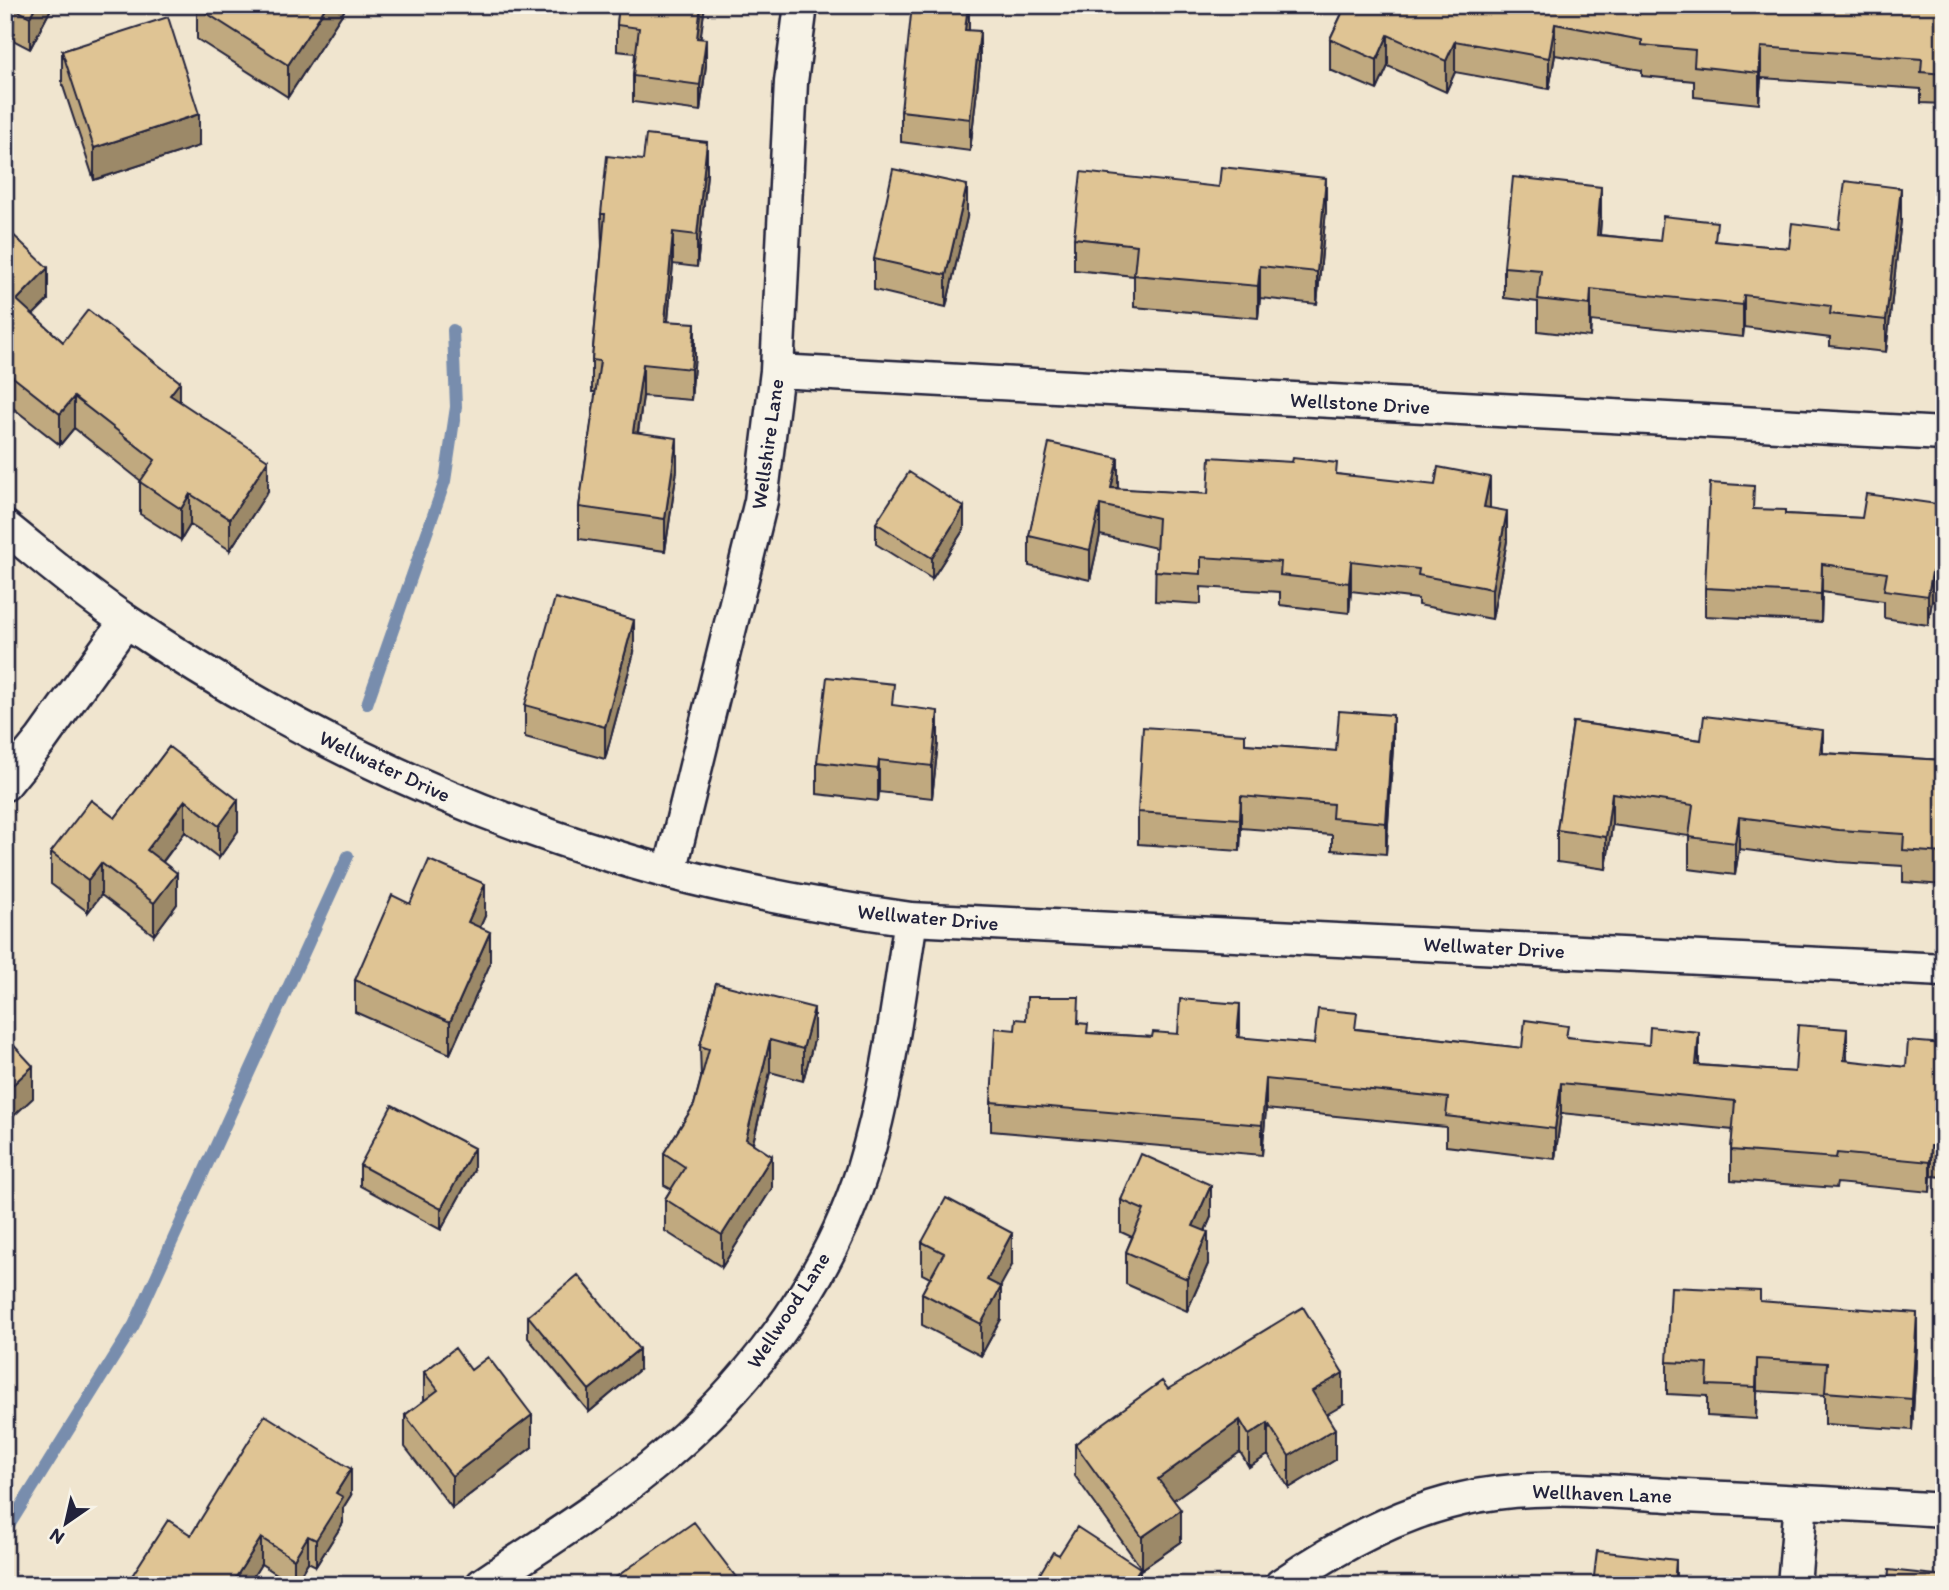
<svg xmlns="http://www.w3.org/2000/svg" width="1949" height="1590" viewBox="0 0 1949 1590" font-family="Itim,sans-serif">
  <rect width="100%" height="100%" fill="#f0e5cf"/>
  <filter id="ink" filterUnits="userSpaceOnUse"><feTurbulence type="fractalNoise" baseFrequency=".0143" numOctaves="2"/><feDisplacementMap in="SourceGraphic" scale="14" xChannelSelector="R" yChannelSelector="G"/><feConvolveMatrix kernelMatrix="1 2 1 2 8 2 1 2 1" color-interpolation-filters="sRGB"/></filter>
  <g filter="url(#ink)">
    <g fill="none" stroke-linecap="round" stroke-linejoin="round">
      <path stroke="#788dad" stroke-width="12" d="M 367,704 L 445,481 L 456,407 L 453,330
        M 5,1532 L 134,1325 L 348,856"/>
      <defs>
        <path id="street" d="M 777,371 L 1944,434
          M 5,527 C 45,559 84,593 126,621 C 276,723 443,805 616,857 C 712,887 812,905 911,919 L 1944,970
          M 5,784 L 41,740 L 126,621
          M 670,872 L 761,501 L 777,371 L 791,82 L 801,5
          M 482,1585 C 539,1546 598,1510 651,1467 C 746,1390 826,1286 863,1169 C 888,1088 898,1003 911,919
          M 1281,1585 C 1336,1547 1396,1514 1462,1499 C 1530,1483 1599,1491 1668,1495 C 1760,1500 1852,1504 1944,1510
          M 1794,1585 L 1801,1502"/>
      </defs>
      <use href="#street" stroke="#22223b" stroke-width="37"/>
      <use href="#street" stroke="#f7f3e8" stroke-width="32"/>
    </g>
    <path fill="#c0a97f" stroke="#22223b" stroke-width="2" d="M 5,5 L 53,5 L 30,49 L 5,36 Z
      M 344,5 L 344,11 L 288,97 L 197,39 L 197,7 Z
      M 619,5 L 705,5 L 700,38 L 706,65 L 700,111 L 633,102 L 633,76 L 635,53 L 617,51 L 617,25 Z
      M 969,5 L 969,30 L 980,63 L 970,151 L 901,142 L 901,111 Z
      M 1346,5 L 1944,5 L 1944,104 L 1921,103 L 1921,89 L 1761,78 L 1759,104 L 1694,97 L 1694,81 L 1642,76 L 1642,70 L 1555,55 L 1549,89 L 1455,72 L 1446,92 L 1388,66 L 1377,90 L 1330,70 L 1330,39 Z
      M 62,51 L 199,146 L 94,180 L 62,83 Z
      M 707,174 L 697,267 L 673,264 L 668,321 L 695,355 L 691,400 L 643,396 L 638,433 L 677,470 L 665,551 L 579,539 L 579,507 L 596,392 L 592,392 L 592,360 L 602,246 L 601,214 Z
      M 1326,210 L 1317,304 L 1260,298 L 1258,318 L 1134,307 L 1134,276 L 1074,270 L 1074,238 Z
      M 967,217 L 946,307 L 874,290 L 874,259 Z
      M 1601,219 L 1600,235 L 1660,241 L 1717,242 L 1789,248 L 1839,229 L 1901,220 L 1886,352 L 1830,346 L 1830,338 L 1744,327 L 1743,337 L 1591,321 L 1590,337 L 1538,331 L 1538,302 L 1504,298 L 1504,267 Z
      M 5,227 L 48,300 L 33,315 L 63,342 L 180,402 L 268,491 L 230,550 L 190,525 L 181,540 L 140,514 L 140,482 L 141,481 L 74,428 L 60,445 L 13,408 L 5,400 Z
      M 1337,474 L 1490,508 L 1507,541 L 1492,619 L 1418,605 L 1418,599 L 1351,591 L 1349,613 L 1280,605 L 1280,592 L 1201,587 L 1201,604 L 1155,601 L 1156,548 L 1100,535 L 1090,580 L 1029,566 L 1029,536 L 1118,489 L 1208,494 Z
      M 1944,505 L 1944,603 L 1932,601 L 1928,625 L 1884,618 L 1884,601 L 1822,592 L 1821,622 L 1705,616 L 1705,588 L 1754,509 L 1785,514 L 1862,518 Z
      M 876,523 L 964,529 L 932,579 L 876,544 Z
      M 634,652 L 605,759 L 525,737 L 525,705 Z
      M 894,706 L 938,743 L 932,798 L 879,792 L 878,801 L 817,794 L 817,762 Z
      M 1573,722 L 1701,740 L 1823,753 L 1944,760 L 1944,885 L 1903,882 L 1903,866 L 1839,862 L 1739,849 L 1735,875 L 1689,869 L 1689,836 L 1612,825 L 1606,869 L 1557,862 L 1557,830 Z
      M 1245,744 L 1336,751 L 1393,747 L 1386,854 L 1332,850 L 1332,835 L 1241,828 L 1240,851 L 1138,844 L 1138,812 Z
      M 169,747 L 238,831 L 219,858 L 185,832 L 163,862 L 177,904 L 154,935 L 101,895 L 88,912 L 51,884 L 51,852 L 115,818 Z
      M 410,904 L 485,916 L 480,927 L 490,964 L 450,1054 L 355,1012 L 355,980 Z
      M 716,983 L 814,1040 L 803,1081 L 770,1072 L 753,1143 L 772,1188 L 722,1267 L 665,1231 L 665,1199 L 671,1189 L 664,1185 L 664,1153 L 694,1105 L 701,1078 L 700,1046 Z
      M 1079,1023 L 1088,1033 L 1152,1037 L 1240,1038 L 1314,1044 L 1357,1029 L 1522,1048 L 1568,1037 L 1699,1065 L 1795,1072 L 1846,1061 L 1906,1067 L 1944,1044 L 1944,1177 L 1931,1176 L 1930,1192 L 1837,1183 L 1836,1188 L 1731,1180 L 1731,1150 L 1733,1130 L 1561,1113 L 1555,1159 L 1446,1146 L 1446,1127 L 1266,1109 L 1262,1155 L 991,1131 L 991,1102 L 1015,1030 Z
      M 360,1165 L 474,1170 L 441,1230 L 360,1186 Z
      M 1121,1200 L 1211,1217 L 1205,1231 L 1208,1264 L 1187,1311 L 1126,1284 L 1126,1252 L 1132,1237 L 1121,1232 Z
      M 922,1242 L 1012,1265 L 1000,1286 L 1001,1319 L 981,1356 L 922,1325 L 922,1293 L 930,1278 L 922,1274 Z
      M 1760,1302 L 1917,1345 L 1912,1430 L 1825,1424 L 1825,1395 L 1757,1391 L 1756,1419 L 1707,1416 L 1707,1396 L 1667,1394 L 1667,1362 Z
      M 528,1316 L 639,1370 L 589,1412 L 528,1338 Z
      M 471,1370 L 532,1447 L 452,1508 L 405,1447 L 405,1415 L 424,1401 L 424,1372 Z
      M 1168,1389 L 1343,1405 L 1326,1414 L 1335,1460 L 1289,1488 L 1268,1455 L 1249,1467 L 1240,1452 L 1173,1500 L 1181,1542 L 1142,1569 L 1075,1476 L 1075,1444 Z
      M 351,1495 L 343,1508 L 343,1523 L 316,1566 L 308,1562 L 294,1585 L 261,1564 L 248,1585 L 126,1585 L 191,1535 Z"/>
    <path fill="#9c8968" stroke="#22223b" stroke-width="2" d="M 36,5 L 53,5 L 30,49 L 30,17 Z
      M 327,5 L 344,5 L 344,11 L 288,97 L 288,65 Z
      M 701,5 L 705,5 L 697,64 L 697,38 Z
      M 968,5 L 969,5 L 969,31 L 965,30 Z
      M 1555,24 L 1555,55 L 1549,89 L 1549,58 Z
      M 980,31 L 980,63 L 970,151 L 970,119 Z
      M 1388,35 L 1388,66 L 1377,90 L 1377,60 Z
      M 706,39 L 706,65 L 700,111 L 700,85 Z
      M 1455,41 L 1455,72 L 1446,92 L 1446,61 Z
      M 1761,47 L 1761,78 L 1759,104 L 1759,73 Z
      M 199,114 L 199,146 L 94,180 L 94,148 Z
      M 707,142 L 707,174 L 697,267 L 697,235 Z
      M 1326,178 L 1326,210 L 1317,304 L 1317,272 Z
      M 967,185 L 967,217 L 946,307 L 946,275 Z
      M 1601,187 L 1601,219 L 1597,266 L 1597,235 Z
      M 1901,188 L 1901,220 L 1886,352 L 1886,320 Z
      M 673,232 L 673,264 L 665,353 L 665,321 Z
      M 1260,266 L 1260,298 L 1258,318 L 1258,286 Z
      M 48,268 L 48,300 L 17,331 L 17,300 Z
      M 1591,289 L 1591,321 L 1590,337 L 1590,305 Z
      M 1744,295 L 1744,327 L 1743,337 L 1743,305 Z
      M 695,323 L 695,355 L 691,400 L 691,369 Z
      M 643,364 L 643,396 L 633,464 L 633,432 Z
      M 180,382 L 180,413 L 170,395 Z
      M 74,397 L 74,428 L 60,445 L 60,414 Z
      M 677,438 L 677,470 L 665,551 L 665,519 Z
      M 1118,458 L 1118,488 L 1111,488 Z
      M 268,460 L 268,491 L 230,550 L 230,519 Z
      M 1490,477 L 1490,507 L 1484,537 L 1484,507 Z
      M 190,494 L 190,525 L 181,540 L 181,509 Z
      M 1100,505 L 1100,535 L 1090,580 L 1090,550 Z
      M 964,507 L 964,529 L 932,579 L 932,558 Z
      M 1507,511 L 1507,541 L 1492,619 L 1492,589 Z
      M 1351,561 L 1351,591 L 1349,613 L 1349,583 Z
      M 1822,564 L 1822,592 L 1821,622 L 1821,594 Z
      M 1932,572 L 1932,601 L 1928,625 L 1928,596 Z
      M 634,620 L 634,652 L 605,759 L 605,727 Z
      M 938,711 L 938,743 L 932,798 L 932,766 Z
      M 1393,715 L 1393,747 L 1386,854 L 1386,823 Z
      M 1823,730 L 1823,762 L 1820,753 Z
      M 879,760 L 879,792 L 878,801 L 878,769 Z
      M 1612,793 L 1612,825 L 1606,869 L 1606,837 Z
      M 1241,796 L 1241,828 L 1240,851 L 1240,819 Z
      M 185,800 L 185,832 L 147,882 L 147,850 Z
      M 238,800 L 238,831 L 219,858 L 219,826 Z
      M 1739,817 L 1739,849 L 1735,875 L 1735,843 Z
      M 101,863 L 101,895 L 88,912 L 88,880 Z
      M 177,873 L 177,904 L 154,935 L 154,903 Z
      M 485,884 L 485,916 L 468,954 L 468,922 Z
      M 490,932 L 490,964 L 450,1054 L 450,1022 Z
      M 1240,1004 L 1240,1033 L 1237,1067 L 1237,1037 Z
      M 814,1008 L 814,1040 L 803,1081 L 803,1049 Z
      M 1847,1029 L 1847,1059 L 1844,1090 L 1844,1060 Z
      M 1699,1032 L 1699,1062 L 1696,1094 L 1696,1065 Z
      M 770,1040 L 770,1072 L 746,1171 L 746,1139 Z
      M 33,1066 L 33,1098 L 5,1124 L 5,1092 Z
      M 1266,1079 L 1266,1109 L 1262,1155 L 1262,1125 Z
      M 1561,1083 L 1561,1113 L 1555,1159 L 1555,1129 Z
      M 1931,1146 L 1931,1176 L 1930,1192 L 1930,1162 Z
      M 474,1148 L 474,1170 L 441,1230 L 441,1209 Z
      M 772,1156 L 772,1188 L 722,1267 L 722,1235 Z
      M 1211,1185 L 1211,1217 L 1193,1258 L 1193,1226 Z
      M 1208,1232 L 1208,1264 L 1187,1311 L 1187,1279 Z
      M 1012,1233 L 1012,1265 L 987,1311 L 987,1280 Z
      M 1001,1287 L 1001,1319 L 981,1356 L 981,1324 Z
      M 1917,1313 L 1917,1345 L 1912,1430 L 1912,1399 Z
      M 639,1349 L 639,1370 L 589,1412 L 589,1390 Z
      M 1757,1359 L 1757,1391 L 1756,1419 L 1756,1387 Z
      M 1343,1373 L 1343,1405 L 1312,1423 L 1312,1391 Z
      M 532,1415 L 532,1447 L 452,1508 L 452,1476 Z
      M 1240,1420 L 1240,1452 L 1158,1511 L 1158,1479 Z
      M 1268,1423 L 1268,1455 L 1249,1467 L 1249,1435 Z
      M 1335,1429 L 1335,1460 L 1289,1488 L 1289,1456 Z
      M 351,1469 L 351,1495 L 343,1508 L 343,1523 L 316,1566 L 316,1540 L 336,1493 Z
      M 1181,1510 L 1181,1542 L 1142,1569 L 1142,1537 Z
      M 308,1536 L 308,1562 L 294,1585 L 294,1559 Z
      M 261,1538 L 261,1564 L 248,1585 L 231,1585 Z
      M 1676,1560 L 1676,1585 L 1674,1585 Z
      M 1140,1568 L 1140,1585 L 1129,1585 Z"/>
    <path fill="#dfc494" stroke="#22223b" stroke-width="2" d="M 7,5 L 36,5 L 30,17 Z
      M 198,5 L 327,5 L 288,65 L 197,7 Z
      M 619,5 L 701,5 L 697,38 L 706,39 L 700,85 L 633,76 L 639,28 L 617,25 Z
      M 912,5 L 968,5 L 965,30 L 980,31 L 970,119 L 901,111 Z
      M 1346,5 L 1944,5 L 1944,74 L 1921,72 L 1922,59 L 1761,47 L 1759,73 L 1694,66 L 1695,50 L 1642,45 L 1642,40 L 1555,24 L 1549,58 L 1455,41 L 1446,61 L 1388,35 L 1377,60 L 1330,39 Z
      M 168,17 L 199,114 L 94,148 L 62,51 Z
      M 646,135 L 707,142 L 697,235 L 673,232 L 665,321 L 695,323 L 691,369 L 643,364 L 633,432 L 677,438 L 665,519 L 579,507 L 600,361 L 592,360 L 605,214 L 601,214 L 607,156 L 643,160 Z
      M 1221,167 L 1326,178 L 1317,272 L 1260,266 L 1258,286 L 1134,275 L 1137,245 L 1074,238 L 1081,172 L 1219,187 Z
      M 893,169 L 967,185 L 946,275 L 874,259 Z
      M 1513,177 L 1601,187 L 1597,235 L 1660,241 L 1663,216 L 1717,222 L 1715,241 L 1789,248 L 1792,223 L 1839,229 L 1845,181 L 1901,188 L 1886,320 L 1830,314 L 1831,306 L 1744,295 L 1743,305 L 1591,289 L 1590,305 L 1538,299 L 1541,270 L 1504,267 Z
      M 5,227 L 48,268 L 17,300 L 63,342 L 88,310 L 180,382 L 170,395 L 268,460 L 230,519 L 190,494 L 181,509 L 140,482 L 155,460 L 74,397 L 60,414 L 13,377 L 5,369 Z
      M 1049,443 L 1118,458 L 1111,488 L 1208,494 L 1210,457 L 1292,462 L 1293,458 L 1337,463 L 1336,474 L 1435,485 L 1438,467 L 1490,477 L 1484,507 L 1507,511 L 1492,589 L 1418,575 L 1419,569 L 1351,561 L 1349,583 L 1280,575 L 1281,562 L 1201,557 L 1201,574 L 1155,571 L 1158,518 L 1100,505 L 1090,550 L 1029,536 Z
      M 909,472 L 964,507 L 932,558 L 876,523 Z
      M 1710,483 L 1754,486 L 1753,509 L 1785,510 L 1785,514 L 1862,518 L 1866,494 L 1944,505 L 1944,574 L 1932,572 L 1928,596 L 1884,590 L 1887,573 L 1822,564 L 1821,594 L 1705,588 Z
      M 555,598 L 634,620 L 605,727 L 525,705 Z
      M 827,677 L 894,684 L 892,705 L 938,711 L 932,766 L 879,760 L 878,769 L 817,762 Z
      M 1339,711 L 1393,715 L 1386,823 L 1332,818 L 1333,804 L 1241,796 L 1240,819 L 1138,812 L 1143,727 L 1245,734 L 1245,744 L 1336,751 Z
      M 1704,716 L 1823,730 L 1820,753 L 1944,760 L 1944,853 L 1903,850 L 1904,834 L 1839,830 L 1739,817 L 1735,843 L 1689,837 L 1693,805 L 1612,793 L 1606,837 L 1557,830 L 1573,722 L 1701,740 Z
      M 169,747 L 238,800 L 219,826 L 185,800 L 147,850 L 177,873 L 154,903 L 101,863 L 88,880 L 51,852 L 91,800 L 115,818 Z
      M 429,860 L 485,884 L 468,922 L 490,932 L 450,1022 L 355,980 L 392,895 L 410,904 Z
      M 716,983 L 814,1008 L 803,1049 L 770,1040 L 746,1139 L 772,1156 L 722,1235 L 665,1199 L 685,1167 L 664,1153 L 694,1105 L 709,1049 L 700,1046 Z
      M 1027,997 L 1079,997 L 1078,1023 L 1088,1024 L 1087,1033 L 1152,1037 L 1153,1032 L 1178,1034 L 1180,999 L 1240,1004 L 1237,1037 L 1314,1044 L 1318,1009 L 1357,1013 L 1355,1029 L 1522,1048 L 1525,1020 L 1568,1026 L 1566,1037 L 1649,1045 L 1650,1027 L 1699,1032 L 1696,1065 L 1795,1072 L 1798,1025 L 1847,1029 L 1844,1060 L 1906,1067 L 1908,1041 L 1944,1044 L 1944,1148 L 1931,1146 L 1930,1162 L 1837,1153 L 1836,1158 L 1731,1150 L 1735,1101 L 1561,1083 L 1555,1129 L 1446,1116 L 1448,1098 L 1266,1079 L 1262,1125 L 991,1102 L 995,1028 L 1015,1030 L 1016,1019 L 1026,1020 Z
      M 5,1036 L 33,1066 L 5,1092 Z
      M 392,1105 L 474,1148 L 441,1209 L 360,1165 Z
      M 1141,1154 L 1211,1185 L 1193,1226 L 1208,1232 L 1187,1279 L 1126,1252 L 1144,1210 L 1121,1200 Z
      M 946,1198 L 1012,1233 L 987,1280 L 1001,1287 L 981,1324 L 922,1293 L 944,1253 L 922,1242 Z
      M 578,1275 L 639,1349 L 589,1390 L 528,1316 Z
      M 1671,1287 L 1760,1291 L 1760,1301 L 1917,1313 L 1912,1399 L 1825,1392 L 1827,1363 L 1757,1359 L 1756,1387 L 1707,1385 L 1708,1364 L 1667,1362 Z
      M 1303,1307 L 1343,1373 L 1312,1391 L 1335,1429 L 1289,1456 L 1268,1423 L 1249,1435 L 1240,1420 L 1158,1479 L 1181,1510 L 1142,1537 L 1075,1444 L 1162,1381 L 1168,1389 Z
      M 455,1348 L 471,1370 L 488,1357 L 532,1415 L 452,1476 L 405,1415 L 438,1390 L 424,1372 Z
      M 265,1415 L 351,1469 L 336,1493 L 343,1497 L 316,1540 L 308,1536 L 294,1559 L 261,1538 L 231,1585 L 126,1585 L 168,1520 L 191,1535 Z
      M 694,1522 L 742,1585 L 611,1585 L 609,1582 Z
      M 1077,1527 L 1140,1568 L 1129,1585 L 1033,1585 L 1053,1552 L 1059,1555 Z
      M 1597,1551 L 1676,1560 L 1674,1585 L 1593,1585 Z
      M 1889,1570 L 1944,1576 L 1944,1585 L 1888,1585 Z"/>
  </g>
  <g text-anchor="middle" dominant-baseline="central" stroke-width="5" stroke-linejoin="round" paint-order="stroke">
    <g font-size="21" fill="#22223b" stroke="#f7f3e8">
      <text transform="translate(1360 403) rotate(3)">Wellstone Drive</text>
      <text transform="translate(767 444) rotate(-82)">Wellshire Lane</text>
      <text transform="translate(385 766) rotate(25)">Wellwater Drive</text>
      <text transform="translate(928 917) rotate(5)">Wellwater Drive</text>
      <text transform="translate(1494 947) rotate(3)">Wellwater Drive</text>
      <text transform="translate(788 1310) rotate(-57)">Wellwood Lane</text>
      <text transform="translate(1602 1493) rotate(2)">Wellhaven Lane</text>
    </g>
  </g>
  <rect width="1949" height="1590" fill="none" stroke="#f7f3e8" stroke-width="28"/>
  <rect x="14" y="14" width="1921" height="1562" fill="none" stroke="#22223b" stroke-width="2.5" filter="url(#ink)"/>
  <g transform="translate(66 1523) rotate(214)" stroke="#f7f3e8" stroke-width="5" paint-order="stroke">
  <path d="M0-5L12 26L0 18L-12 26Z" fill="#22223b"/>
  <text y="-10" font-size="19" font-weight="bold" text-anchor="middle" fill="#22223b">N</text>
  </g>
</svg>
